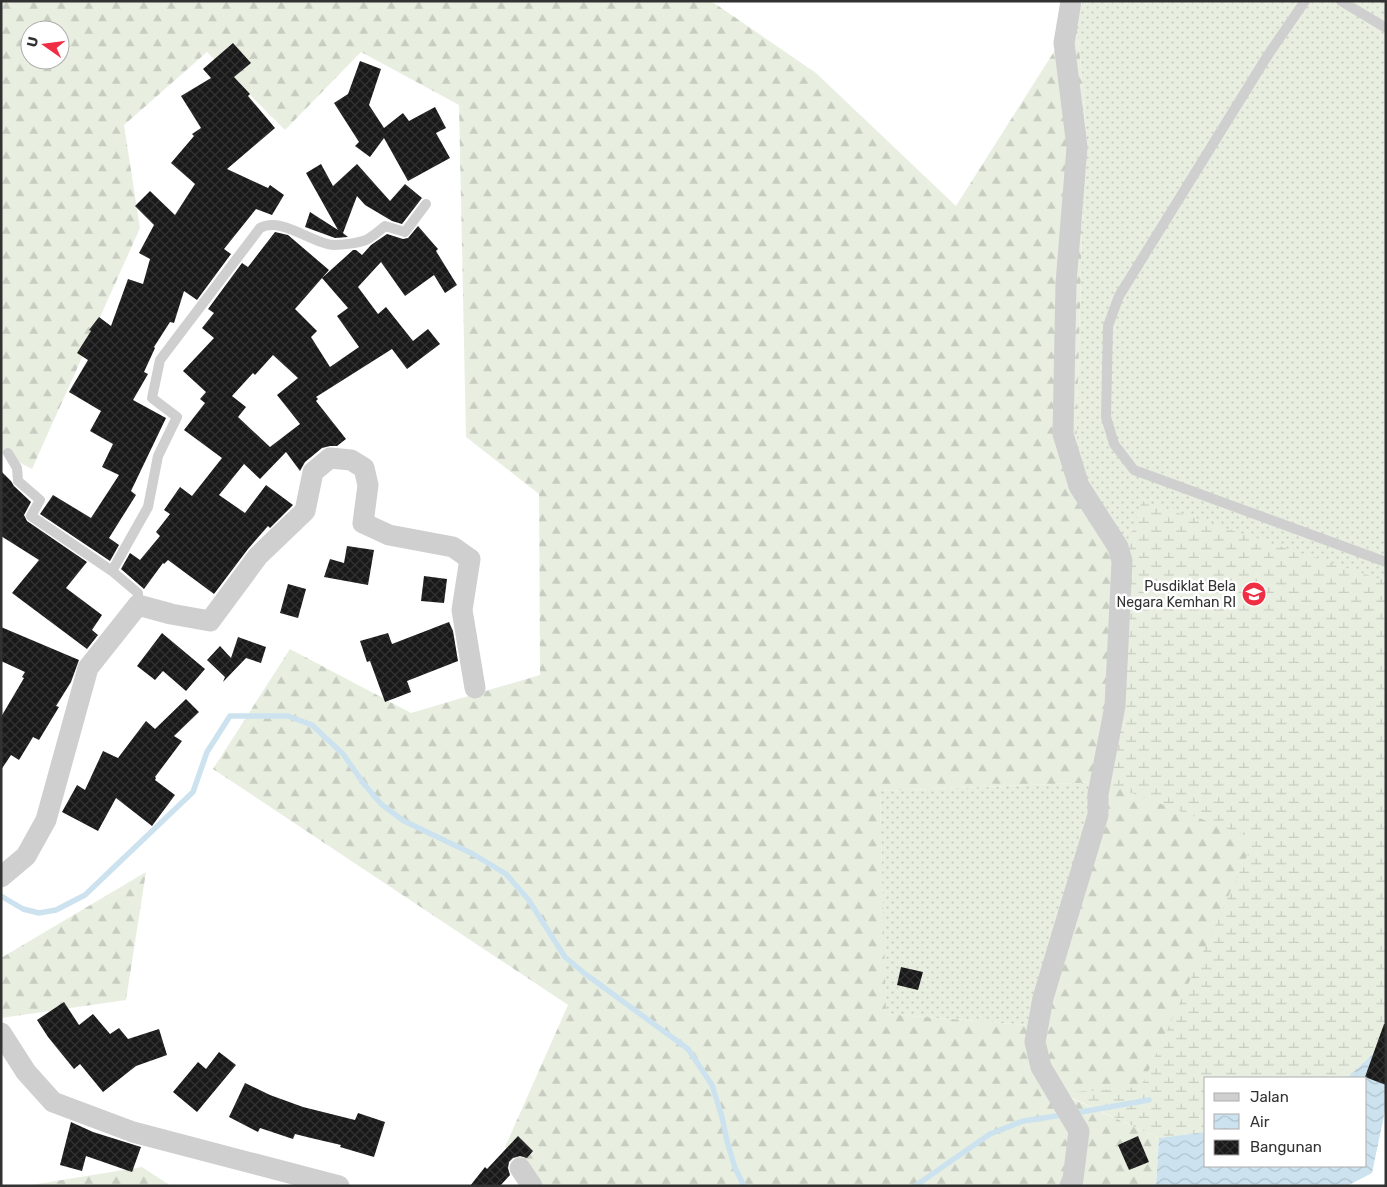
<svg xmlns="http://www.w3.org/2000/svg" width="1387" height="1187" viewBox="0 0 1387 1187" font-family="Rubik,sans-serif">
  <defs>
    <pattern id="grass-dots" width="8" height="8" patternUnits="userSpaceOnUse" patternTransform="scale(1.25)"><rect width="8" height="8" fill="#e8efe0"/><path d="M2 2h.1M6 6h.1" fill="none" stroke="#c7cdc1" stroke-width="1.8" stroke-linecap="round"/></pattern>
    <pattern id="forest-firs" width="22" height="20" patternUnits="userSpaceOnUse" patternTransform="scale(1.25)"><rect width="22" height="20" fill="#e8efe0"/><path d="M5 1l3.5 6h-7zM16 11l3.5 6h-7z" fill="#c7cdc1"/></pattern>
    <pattern id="wetland-marsh" width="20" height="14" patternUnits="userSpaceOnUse" patternTransform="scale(1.25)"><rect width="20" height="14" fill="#e8efe0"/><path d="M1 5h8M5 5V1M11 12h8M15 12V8" fill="none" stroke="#c7cdc1"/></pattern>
    <pattern id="water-waves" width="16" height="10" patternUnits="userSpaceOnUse" patternTransform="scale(1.25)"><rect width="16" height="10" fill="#cce3ef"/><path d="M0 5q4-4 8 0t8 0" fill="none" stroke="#b0c3cd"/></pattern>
    <pattern id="building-cross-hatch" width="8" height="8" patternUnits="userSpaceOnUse" patternTransform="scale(1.25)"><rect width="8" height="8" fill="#191919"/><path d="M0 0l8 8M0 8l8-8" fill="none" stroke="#323232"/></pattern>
  </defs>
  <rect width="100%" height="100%" fill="#fff"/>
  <path fill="url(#grass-dots)" d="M 1083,1 L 1386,1 L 1386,1042 L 1347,1078 L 1206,1078 L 1206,1132 L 1159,1138 L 1041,1026 L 885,1014 L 880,791 L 1102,782 L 1076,462 L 1085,110 L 1076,17 Z"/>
  <path fill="url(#forest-firs)" fill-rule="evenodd" d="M 1,1 L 711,1 L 816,73 L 956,206 L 1076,17 L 1085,110 L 1076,462 L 1255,838 L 1141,1088 L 1062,1094 L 1159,1138 L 1156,1186 L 541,1186 L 505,1147 L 568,1005 L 213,769 L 290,649 L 411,713 L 540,675 L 539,494 L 466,437 L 459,105 L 361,52 L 285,130 L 207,52 L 124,125 L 140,228 L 32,469 L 1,453 ZM 30,30 L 60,30 L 60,60 L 30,60 ZM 1102,782 L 1041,1026 L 886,1014 L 880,791 Z
    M 146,872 L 126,1000 L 1,1018 L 1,958 Z
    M 142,1167 L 171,1186 L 25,1186 Z"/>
  <path fill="url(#wetland-marsh)" d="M 1142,501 L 1386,581 L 1386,1042 L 1347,1078 L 1206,1078 L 1206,1132 L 1159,1138 L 1061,1093 L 1141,1087 L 1255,839 L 1102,782 L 1127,548 Z"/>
  <path fill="url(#water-waves)" d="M 1386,1042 L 1386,1106 L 1372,1173 L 1347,1186 L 1156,1186 L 1159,1138 L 1206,1132 L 1206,1166 L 1366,1166 L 1366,1078 L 1347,1078 Z"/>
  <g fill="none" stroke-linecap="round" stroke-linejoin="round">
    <path stroke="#cce3ef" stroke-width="5.5" d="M 1,896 L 23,909 L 39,913 L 56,910 L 85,895 L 193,792 L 207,752 L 230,716 L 288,716 L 312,725 L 343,754 L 364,784 L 381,804 L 404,821 L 473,854 L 506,874 L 528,899 L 565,957 L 584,973 L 688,1049 L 712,1085 L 722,1117 L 727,1141 L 735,1168 L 744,1186
      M 1075,1113 L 1149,1100
      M 915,1186 L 990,1134 L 1023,1121 L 1063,1115"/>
  </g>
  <path fill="url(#building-cross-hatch)" fill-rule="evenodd" d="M 233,43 L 251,63 L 234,77 L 250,94 L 248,96 L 275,128 L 227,169 L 268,188 L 270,185 L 284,195 L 272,215 L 256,209 L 224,249 L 231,254 L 197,300 L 184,291 L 174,323 L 170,322 L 154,347 L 155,348 L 144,372 L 148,374 L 133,400 L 166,418 L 131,491 L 136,495 L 109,538 L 119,545 L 110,561 L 40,514 L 53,495 L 91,518 L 119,475 L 102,467 L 113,444 L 90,431 L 101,411 L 69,392 L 88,360 L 77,353 L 91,331 L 89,330 L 99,317 L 111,326 L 128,279 L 143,284 L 150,259 L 139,253 L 154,225 L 135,206 L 150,191 L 175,215 L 195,184 L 171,163 L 194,136 L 192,134 L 201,128 L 181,96 L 211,78 L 203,69 Z
    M 360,61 L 381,69 L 369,105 L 384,128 L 403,113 L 409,121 L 435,107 L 446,128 L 436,133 L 450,158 L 408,181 L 384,138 L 370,157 L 355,146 L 359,142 L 334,103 L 348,94 Z
    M 321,164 L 333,186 L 357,164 L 390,201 L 405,184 L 422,198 L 402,224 L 392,221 L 365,205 L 357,196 L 343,233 L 348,237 L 335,238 L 305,227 L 310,212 L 338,230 L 306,173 Z
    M 418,226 L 438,249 L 436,251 L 457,285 L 445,293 L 434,275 L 405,296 L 381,262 L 358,287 L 378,314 L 386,307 L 413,341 L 428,329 L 440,344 L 407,369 L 392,349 L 316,397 L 318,399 L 316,401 L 346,439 L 337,446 L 330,446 L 322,448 L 305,462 L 300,471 L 286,452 L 260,479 L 244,464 L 219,495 L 245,513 L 266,485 L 293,505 L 270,528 L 268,526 L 248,549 L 214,594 L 168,560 L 164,564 L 163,563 L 144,589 L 121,569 L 130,553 L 140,560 L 160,536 L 156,532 L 170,514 L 164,510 L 180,487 L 192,496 L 222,458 L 184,430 L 205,403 L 200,399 L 206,392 L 183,371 L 214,338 L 202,328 L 214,313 L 208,309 L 242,263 L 248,267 L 275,232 L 288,235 L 329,270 L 295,309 L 317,331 L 311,337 L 330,367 L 359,347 L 337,316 L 348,308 L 322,278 L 353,250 L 356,250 L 362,255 L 371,245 L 387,234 L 403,239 L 408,238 ZM 273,355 L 298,378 L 277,395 L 300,424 L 270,447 L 238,417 L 246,407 L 232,396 L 253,373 L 255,375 Z
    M 1,471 L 11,481 L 14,486 L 31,502 L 24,515 L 27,521 L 87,562 L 66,588 L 102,615 L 92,630 L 98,635 L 87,649 L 12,593 L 39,560 L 1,536 Z
    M 347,546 L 374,550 L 368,585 L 324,577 L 330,559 L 344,563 Z
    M 424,576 L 447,579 L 444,603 L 421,601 Z
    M 288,584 L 306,589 L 298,618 L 280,613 Z
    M 449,622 L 453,631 L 458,661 L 407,681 L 411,692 L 385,702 L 370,661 L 367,662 L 360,641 L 388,633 L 392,644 Z
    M 1,627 L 79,660 L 71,682 L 56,706 L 59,707 L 39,740 L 33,737 L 19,760 L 11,755 L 1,770 L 1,717 L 24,678 L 22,677 L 25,672 L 1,661 Z
    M 162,633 L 205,669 L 186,691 L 163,671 L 155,680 L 137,666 Z
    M 238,637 L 266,647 L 261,663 L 246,658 L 223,682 L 225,677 L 207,660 L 220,646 L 231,658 Z
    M 186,699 L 199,712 L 174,736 L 182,741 L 155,777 L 156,778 L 155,780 L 175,795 L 152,826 L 116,798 L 98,831 L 62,812 L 77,785 L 85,790 L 103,751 L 118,758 L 146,721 L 155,729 Z
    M 901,967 L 923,972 L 918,990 L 897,985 Z
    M 64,1002 L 79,1025 L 93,1014 L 110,1034 L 119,1028 L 128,1039 L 159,1029 L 167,1055 L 136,1066 L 103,1092 L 80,1064 L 74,1069 L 48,1037 L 37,1020 Z
    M 1384,1024 L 1386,1024 L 1386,1085 L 1365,1077 Z
    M 219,1052 L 236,1065 L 197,1112 L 173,1092 L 198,1062 L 206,1069 Z
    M 245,1083 L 270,1095 L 303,1107 L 355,1120 L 358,1113 L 385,1122 L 374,1157 L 340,1147 L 341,1145 L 311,1138 L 295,1134 L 293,1139 L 260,1128 L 258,1132 L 229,1117 Z
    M 71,1122 L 93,1132 L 141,1147 L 132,1172 L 86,1156 L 82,1171 L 60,1165 Z
    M 518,1136 L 533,1151 L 527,1158 L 520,1156 L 513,1158 L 509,1162 L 508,1168 L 510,1175 L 500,1186 L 470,1186 L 485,1167 L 487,1169 Z
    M 1138,1136 L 1149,1162 L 1129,1170 L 1118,1145 Z"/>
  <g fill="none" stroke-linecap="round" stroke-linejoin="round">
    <path stroke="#cfcfcf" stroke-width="10" d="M 1305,1 L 1268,55 L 1119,296 L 1108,326 L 1106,417 L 1114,444 L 1134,470 L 1386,562
      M 1341,1 L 1386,28
      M 8,453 L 17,468 L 18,481 L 40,500 L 31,516 L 112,571 L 138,593 L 138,605
      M 112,571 L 148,507 L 158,456 L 177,417 L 152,398 L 160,360 L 260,228 C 282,216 312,244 334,245 C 343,245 358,243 366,240 C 372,237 379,231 385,226 L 405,232 L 426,204"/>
    <path stroke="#cfcfcf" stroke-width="21" d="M 1,877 L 26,856 L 46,820 L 88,668 L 138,605 L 171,614 L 210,621 L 258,556 L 305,511 L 313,472 L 330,458 L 351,460 L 364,468 L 368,485 L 363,523 L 389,535 L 453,547 L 470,559 L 462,610 L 475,688
      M 1,1033 L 26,1072 L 53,1102 L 133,1132 L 339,1186
      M 520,1168 L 532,1186
      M 1070,1186 L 1073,1179 L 1079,1131 L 1041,1067 L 1035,1042 L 1043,998 L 1098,815 L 1098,794 L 1115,706 L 1122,561 L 1118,547 L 1079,486 L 1063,434 L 1066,283 L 1077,147 L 1064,43 L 1071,1"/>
  </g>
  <defs>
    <symbol id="school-disc" viewBox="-11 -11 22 22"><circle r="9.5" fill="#ef2e44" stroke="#fff"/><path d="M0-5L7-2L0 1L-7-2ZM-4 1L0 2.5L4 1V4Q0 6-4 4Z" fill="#fff"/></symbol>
  </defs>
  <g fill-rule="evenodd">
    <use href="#school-disc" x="1240" y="580" width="28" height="28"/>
  </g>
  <g text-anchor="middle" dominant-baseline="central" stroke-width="5" stroke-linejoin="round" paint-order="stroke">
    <g font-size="14" fill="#323232" stroke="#fff" text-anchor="end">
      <text x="1236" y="586">Pusdiklat Bela<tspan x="1236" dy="16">Negara Kemhan RI</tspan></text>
    </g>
  </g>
  <rect width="1387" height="1187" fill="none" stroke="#323232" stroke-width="5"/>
  <rect x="1204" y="1077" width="162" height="90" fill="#ffffff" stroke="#adadad"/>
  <rect x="1214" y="1093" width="25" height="8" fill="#cfcfcf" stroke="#adadad"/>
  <text x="1250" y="1102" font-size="15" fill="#323232">Jalan</text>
  <rect x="1214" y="1114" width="25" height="15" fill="url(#water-waves)" stroke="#adadad"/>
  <text x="1250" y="1127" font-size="15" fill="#323232">Air</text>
  <rect x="1214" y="1140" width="25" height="15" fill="url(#building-cross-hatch)" stroke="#adadad"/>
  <text x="1250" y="1152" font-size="15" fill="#323232">Bangunan</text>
  <g transform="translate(45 45) rotate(284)"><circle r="24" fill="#ffffff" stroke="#adadad"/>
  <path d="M0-4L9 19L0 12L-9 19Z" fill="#ef2e44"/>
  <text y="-8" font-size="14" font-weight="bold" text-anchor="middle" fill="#323232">U</text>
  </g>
</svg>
